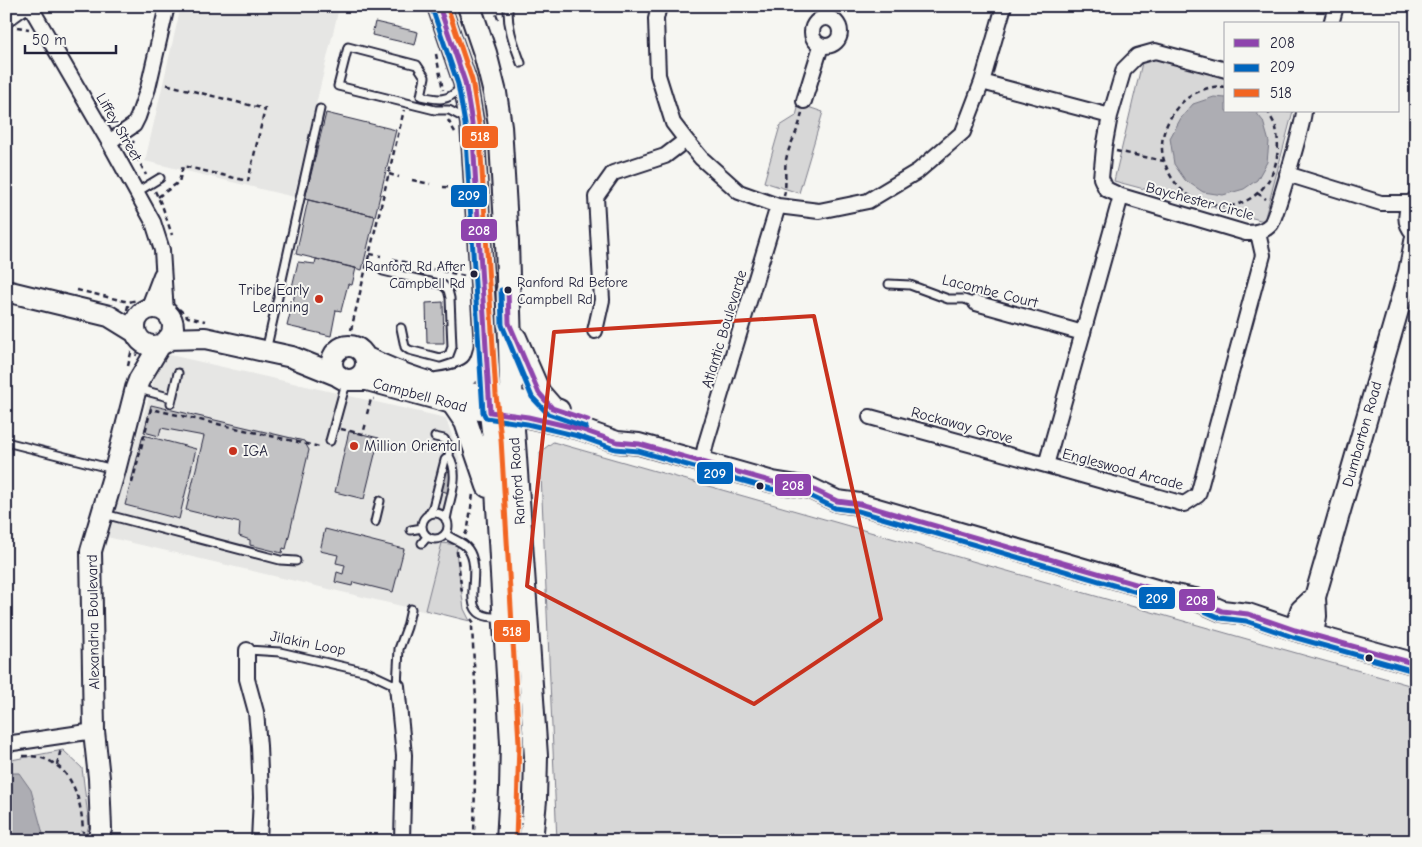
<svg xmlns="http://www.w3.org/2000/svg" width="1422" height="847" viewBox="0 0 1422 847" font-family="'Comic Neue',sans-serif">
  <rect width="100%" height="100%" fill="#f6f6f2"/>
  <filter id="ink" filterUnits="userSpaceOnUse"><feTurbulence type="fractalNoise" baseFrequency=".02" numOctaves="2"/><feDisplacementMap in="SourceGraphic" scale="10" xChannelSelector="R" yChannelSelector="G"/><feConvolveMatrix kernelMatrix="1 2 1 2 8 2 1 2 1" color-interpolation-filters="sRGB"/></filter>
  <g filter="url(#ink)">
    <path fill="#e6e6e4" d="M 181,6 L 314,6 L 338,12 L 294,197 L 145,161 Z
      M 166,354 L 446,418 L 462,466 L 427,612 L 107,537 L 161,357 Z"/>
    <path fill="#d7d7d7" stroke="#7c7c89" d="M 1145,50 L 1226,73 L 1226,111 L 1293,111 L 1264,221 L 1114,181 Z
      M 799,104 L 823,112 L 799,193 L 764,182 L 780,126 L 796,116 Z
      M 553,442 L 1416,687 L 1416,841 L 557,841 L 540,452 Z
      M 442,543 L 458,545 L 456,552 L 464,609 L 470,621 L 425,610 Z
      M 63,750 L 82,768 L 89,825 L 84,841 L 6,841 L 6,761 Z"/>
    <path fill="#adadb3" stroke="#757583" d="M 1214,97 L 1226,98 L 1226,111 L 1255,111 L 1263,121 L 1269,142 L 1267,162 L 1257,180 L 1244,189 L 1223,195 L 1203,192 L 1185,180 L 1174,164 L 1170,138 L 1181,118 L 1193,104 Z
      M 6,773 L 19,773 L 31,790 L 45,841 L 6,841 Z"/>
    <path fill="#c2c2c4" stroke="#22223b" d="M 375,22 L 418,32 L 415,45 L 372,35 Z
      M 326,113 L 396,130 L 375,216 L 305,199 Z
      M 308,200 L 375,216 L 362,270 L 296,254 Z
      M 316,259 L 356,268 L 352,285 L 348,284 L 341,311 L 336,310 L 331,336 L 287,326 L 296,289 L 292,287 L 298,262 L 315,264 Z
      M 443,302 L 444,343 L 427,343 L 426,303 Z
      M 151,405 L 304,441 L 309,450 L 286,549 L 283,548 L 282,553 L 250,545 L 250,540 L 239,536 L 240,523 L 186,510 L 204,436 L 161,428 L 159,436 L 144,432 Z
      M 349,431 L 379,438 L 364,499 L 335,492 Z
      M 143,435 L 196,449 L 179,519 L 125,505 Z
      M 444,470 L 454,473 L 449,493 L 439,490 Z
      M 325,529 L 404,549 L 393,592 L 353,582 L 352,586 L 335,582 L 337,572 L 343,574 L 345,565 L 336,563 L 338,555 L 320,551 Z"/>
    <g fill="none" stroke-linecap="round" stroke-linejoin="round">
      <defs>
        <path id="lane" d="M 508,6 C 507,27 514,44 521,63
          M 460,88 C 448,102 438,100 421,96 L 425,77 L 417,65 L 348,47 L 338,86 L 435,110 L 449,110 L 468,120
          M 137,192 L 160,178
          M 383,271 L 443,285 L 448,290 L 450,298 L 452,347 L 449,355 L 440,358 L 409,350 L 405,347 L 401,328
          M 889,284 L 910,285 L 948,299 L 964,299 L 976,303
          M 266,351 L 320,109
          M 139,389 L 172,398
          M 171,403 L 178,373
          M 330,441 L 344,390 L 350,380
          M 6,442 L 113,469
          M422 526a13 13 0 1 1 26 0a13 13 0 1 1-26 0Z
          M 104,514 L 280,560 L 296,561
          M 428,515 L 433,507 L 445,460 L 449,456 L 450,447 L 444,439 L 435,437
          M 446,520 C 449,499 461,476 449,456
          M 375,522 L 380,501
          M 411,530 L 422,528
          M 446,534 C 452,540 463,541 468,549 C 486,574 452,620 500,617
          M 422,543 L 427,537
          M 247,650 L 280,652 L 367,672 L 397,686 L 399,649 L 407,627 L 411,609"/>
        <path id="street" d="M 30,6 L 109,142 L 153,222 L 162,250 L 166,313
          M 659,6 L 656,19 L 658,75 L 673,123 L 686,140 L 701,158 L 739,192 L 778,206 L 819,211 L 868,201 L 918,171 L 963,132 L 982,82 L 1004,6
          M812 32a14 14 0 1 1 28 0a14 14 0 1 1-28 0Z
          M 6,20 L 25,6
          M 1331,24 L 1336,6
          M 1226,70 L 1155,51 L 1137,56 L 1124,69 L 1110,116 L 1104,148 L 1101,178 L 1106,189 L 1121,196 L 1246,233 C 1255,233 1264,232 1271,224 C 1276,217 1304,121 1304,111
          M 982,82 L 1110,116
          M 804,101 L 821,46
          M 109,142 L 134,125 L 138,117 L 148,88 L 167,6
          M 1287,174 L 1381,203 L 1414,203
          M 1121,196 L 1046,465 L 1184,504 L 1198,495 L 1263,255 L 1258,233
          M 976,303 L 1083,333
          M 148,309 L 161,275
          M 595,331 L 602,300 L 596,197 L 613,173 L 665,156 L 686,140
          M 870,417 L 1046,465
          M 702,461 L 706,443 L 778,206
          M 247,650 L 247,679 L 256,712 L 259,746 L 261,797 L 259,841
          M 397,686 L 404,755 L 402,841
          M 6,744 L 94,731"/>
        <path id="secondary" d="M 1416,202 C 1407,212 1407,222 1416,232
          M 6,291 L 109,316 L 135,332
          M135 327a19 19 0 1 1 38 0a19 19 0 1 1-38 0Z
          M 168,339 L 205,338 L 292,357 L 339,376
          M332 363a17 17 0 1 1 34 0a17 17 0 1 1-34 0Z
          M 365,357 C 402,375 436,386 475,394 C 503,399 532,401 559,410
          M 351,380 L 367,380 L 474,409 L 528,417 L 580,429 L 617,442 L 639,444 L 773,482 L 810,488 L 837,501 L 860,504 L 1170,594 L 1195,599 L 1222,611 L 1248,614 L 1295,630 L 1416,664
          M 437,383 C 452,381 476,377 481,360 C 483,355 484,350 485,345
          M 1295,630 L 1301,610 L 1315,597
          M 1313,634 L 1316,616 L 1315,597 L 1409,272 L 1416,237
          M 98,841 L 101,829 L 99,778 L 94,731 L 91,551 L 115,470 L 136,388 L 139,380 L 160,345"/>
        <path id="primary" d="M 439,6 L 465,82 L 472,123 L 489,396 L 494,439 L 512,743 L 511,790 L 508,841
          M 469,6 L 485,53 L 495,93 L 500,126 L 507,242 L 512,415 L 536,756 L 535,800 L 531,841
          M 515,338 L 539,393 L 552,408
          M 453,403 L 466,422 L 488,486"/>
      </defs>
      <use href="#lane" stroke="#22223b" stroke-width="11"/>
      <use href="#street" stroke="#22223b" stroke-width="18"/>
      <use href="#secondary" stroke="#22223b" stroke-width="24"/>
      <use href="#primary" stroke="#22223b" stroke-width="26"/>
      <path stroke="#22223b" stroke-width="2.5" stroke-dasharray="5 4" stroke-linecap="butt" d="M 493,6 L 498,19
        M 17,27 L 29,29
        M 436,54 L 443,90
        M 1226,87 C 1208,84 1187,95 1176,109 C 1164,126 1157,145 1166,166 C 1175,190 1195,204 1221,205 C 1225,205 1231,206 1236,205 C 1270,194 1283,162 1276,128 C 1275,123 1270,117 1268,111
        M 448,120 L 455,132
        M 134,141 L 131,145 L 146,175
        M 1116,151 L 1164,161
        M 389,174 L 399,177
        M 412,180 L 430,184
        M 443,187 L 460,188
        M 155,191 L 163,208 L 172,235
        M 1257,193 L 1266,199
        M 784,196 C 787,184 784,172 786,160 C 789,143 799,132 802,112
        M 158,197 L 179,182 L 183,166 L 248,181 L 265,109 L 165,84
        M 370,254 L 381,256
        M 393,259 L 411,264
        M 424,267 L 465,276
        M 77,290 L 129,302
        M 179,309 L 188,317 L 205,321
        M 127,310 L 129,302 L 137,300
        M 351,330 L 404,110
        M 358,339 L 361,339
        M 128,366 L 131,353 L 137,355
        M 367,414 L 371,399 L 374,399
        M 341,429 L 363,434 L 366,423
        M 132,483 L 151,409 L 320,447
        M 465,535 L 468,528 L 473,494
        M 457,551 L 462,593
        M 471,619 L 474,623 L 472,627 L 476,700 L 474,841
        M 23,756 C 29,756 36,756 42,758 C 74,768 82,803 83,833
        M 57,765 L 61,749"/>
      <use href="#lane" stroke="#f6f6f2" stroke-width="7"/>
      <use href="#street" stroke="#f6f6f2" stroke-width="14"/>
      <use href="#secondary" stroke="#f6f6f2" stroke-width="20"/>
      <use href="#primary" stroke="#f6f6f2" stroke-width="22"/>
      <defs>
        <path id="bus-1" d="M 439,6 L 465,82 L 472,123 L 490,412 L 528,417 L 580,429 L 617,442 L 639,444 L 773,482 L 810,488 L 837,501 L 860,504 L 1170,594 L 1195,599 L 1222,611 L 1248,614 L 1295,630 L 1416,664
          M 508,290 L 509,323 L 539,393 L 552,408 L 588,420"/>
        <path id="bus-2" d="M 432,8 L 458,84 L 465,124 L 483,412 L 486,418 L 527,424 L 578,436 L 615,449 L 638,451 L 771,489 L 808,495 L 835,508 L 858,511 L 1168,601 L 1193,606 L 1220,618 L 1246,621 L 1293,637 L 1414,671
          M 501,290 L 502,325 L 532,397 L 548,414 L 586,427"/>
        <path id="bus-3" d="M 447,6 L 472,80 L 479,123 L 496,395 L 501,439 L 519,743 L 516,841"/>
      </defs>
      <use href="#bus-1" stroke="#f6f6f2" stroke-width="9"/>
      <use href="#bus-2" stroke="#f6f6f2" stroke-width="9"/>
      <use href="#bus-3" stroke="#f6f6f2" stroke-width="9"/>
      <use href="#bus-1" stroke="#8e44ad" stroke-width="5"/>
      <use href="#bus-2" stroke="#0065bd" stroke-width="5"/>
      <use href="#bus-3" stroke="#f26522" stroke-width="5"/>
    </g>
  </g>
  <path fill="none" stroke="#c8321e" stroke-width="4" stroke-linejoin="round" d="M 814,316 L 881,619 L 754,704 L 527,586 L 554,332 Z"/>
  <g fill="#22223b" stroke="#f6f6f2" stroke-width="2">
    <circle cx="474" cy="274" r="4.5"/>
    <circle cx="508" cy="290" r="4.5"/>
    <circle cx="760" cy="486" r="4.5"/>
    <circle cx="1369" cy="658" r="4.5"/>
  </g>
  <g fill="#c8321e" stroke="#f6f6f2" stroke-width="2">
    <circle cx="319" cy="299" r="5"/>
    <circle cx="354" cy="446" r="5"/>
    <circle cx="233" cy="451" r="5"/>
  </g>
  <g text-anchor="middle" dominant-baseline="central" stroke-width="4" stroke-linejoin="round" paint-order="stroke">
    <g font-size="14" fill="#22223b" stroke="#f6f6f2" text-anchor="end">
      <text x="465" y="266">Ranford Rd After<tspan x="465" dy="17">Campbell Rd</tspan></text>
      <text x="517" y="282" text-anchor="start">Ranford Rd Before<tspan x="517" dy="17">Campbell Rd</tspan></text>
    </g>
    <g font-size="15" fill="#22223b" stroke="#f6f6f2">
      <text transform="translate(119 127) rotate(60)">Liffey Street</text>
      <text transform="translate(1200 201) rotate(15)">Baychester Circle</text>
      <text transform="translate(990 291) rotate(14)">Lacombe Court</text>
      <text transform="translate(724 329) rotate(-73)">Atlantic Boulevarde</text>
      <text transform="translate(420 395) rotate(15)">Campbell Road</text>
      <text transform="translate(962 425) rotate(15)">Rockaway Grove</text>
      <text transform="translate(1362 434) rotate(-74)">Dumbarton Road</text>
      <text transform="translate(1123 469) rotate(15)">Engleswood Arcade</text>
      <text transform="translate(517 481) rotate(-94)">Ranford Road</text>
      <text transform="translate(93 622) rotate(-91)">Alexandria Boulevard</text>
      <text transform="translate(308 643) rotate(11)">Jilakin Loop</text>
    </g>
    <g font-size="15" fill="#22223b" stroke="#f6f6f2" text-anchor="start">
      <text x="309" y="290" text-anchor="end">Tribe Early<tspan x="309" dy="17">Learning</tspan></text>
      <text x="364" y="446">Million Oriental</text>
      <text x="243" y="451">IGA</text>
    </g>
  </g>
  <g stroke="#f6f6f2" stroke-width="2">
    <rect x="461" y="125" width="38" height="24" rx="5" fill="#f26522"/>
    <rect x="450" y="184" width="38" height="24" rx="5" fill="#0065bd"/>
    <rect x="460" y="218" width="38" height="24" rx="5" fill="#8e44ad"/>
    <rect x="696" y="461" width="38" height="24" rx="5" fill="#0065bd"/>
    <rect x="774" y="473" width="38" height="24" rx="5" fill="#8e44ad"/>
    <rect x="1138" y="586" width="38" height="24" rx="5" fill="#0065bd"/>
    <rect x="1178" y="588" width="38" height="24" rx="5" fill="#8e44ad"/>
    <rect x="493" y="619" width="38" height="24" rx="5" fill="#f26522"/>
  </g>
  <g font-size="14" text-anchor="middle" font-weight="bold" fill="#fff">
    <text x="480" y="141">518</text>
    <text x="469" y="200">209</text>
    <text x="479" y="235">208</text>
    <text x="715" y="478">209</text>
    <text x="793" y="490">208</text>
    <text x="1157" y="603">209</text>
    <text x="1197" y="605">208</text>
    <text x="512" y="636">518</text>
  </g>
  <rect width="1422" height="847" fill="none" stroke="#f6f6f2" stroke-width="25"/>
  <rect x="12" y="12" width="1397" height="822" fill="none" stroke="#22223b" stroke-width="2" filter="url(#ink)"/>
  <rect x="1224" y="22" width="175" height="90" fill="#f6f6f2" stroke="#a1a1a9"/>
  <rect x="1234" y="39" width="25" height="8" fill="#8e44ad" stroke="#a1a1a9"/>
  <text x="1270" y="48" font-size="15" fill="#22223b">208</text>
  <rect x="1234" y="64" width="25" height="8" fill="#0065bd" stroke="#a1a1a9"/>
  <text x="1270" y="72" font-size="15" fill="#22223b">209</text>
  <rect x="1234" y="89" width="25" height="8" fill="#f26522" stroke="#a1a1a9"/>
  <text x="1270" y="98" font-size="15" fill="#22223b">518</text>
  <path d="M25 45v8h91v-8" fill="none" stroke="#22223b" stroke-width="2.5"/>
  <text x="32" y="45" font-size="15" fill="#22223b" stroke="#f6f6f2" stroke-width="4" paint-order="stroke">50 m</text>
</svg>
